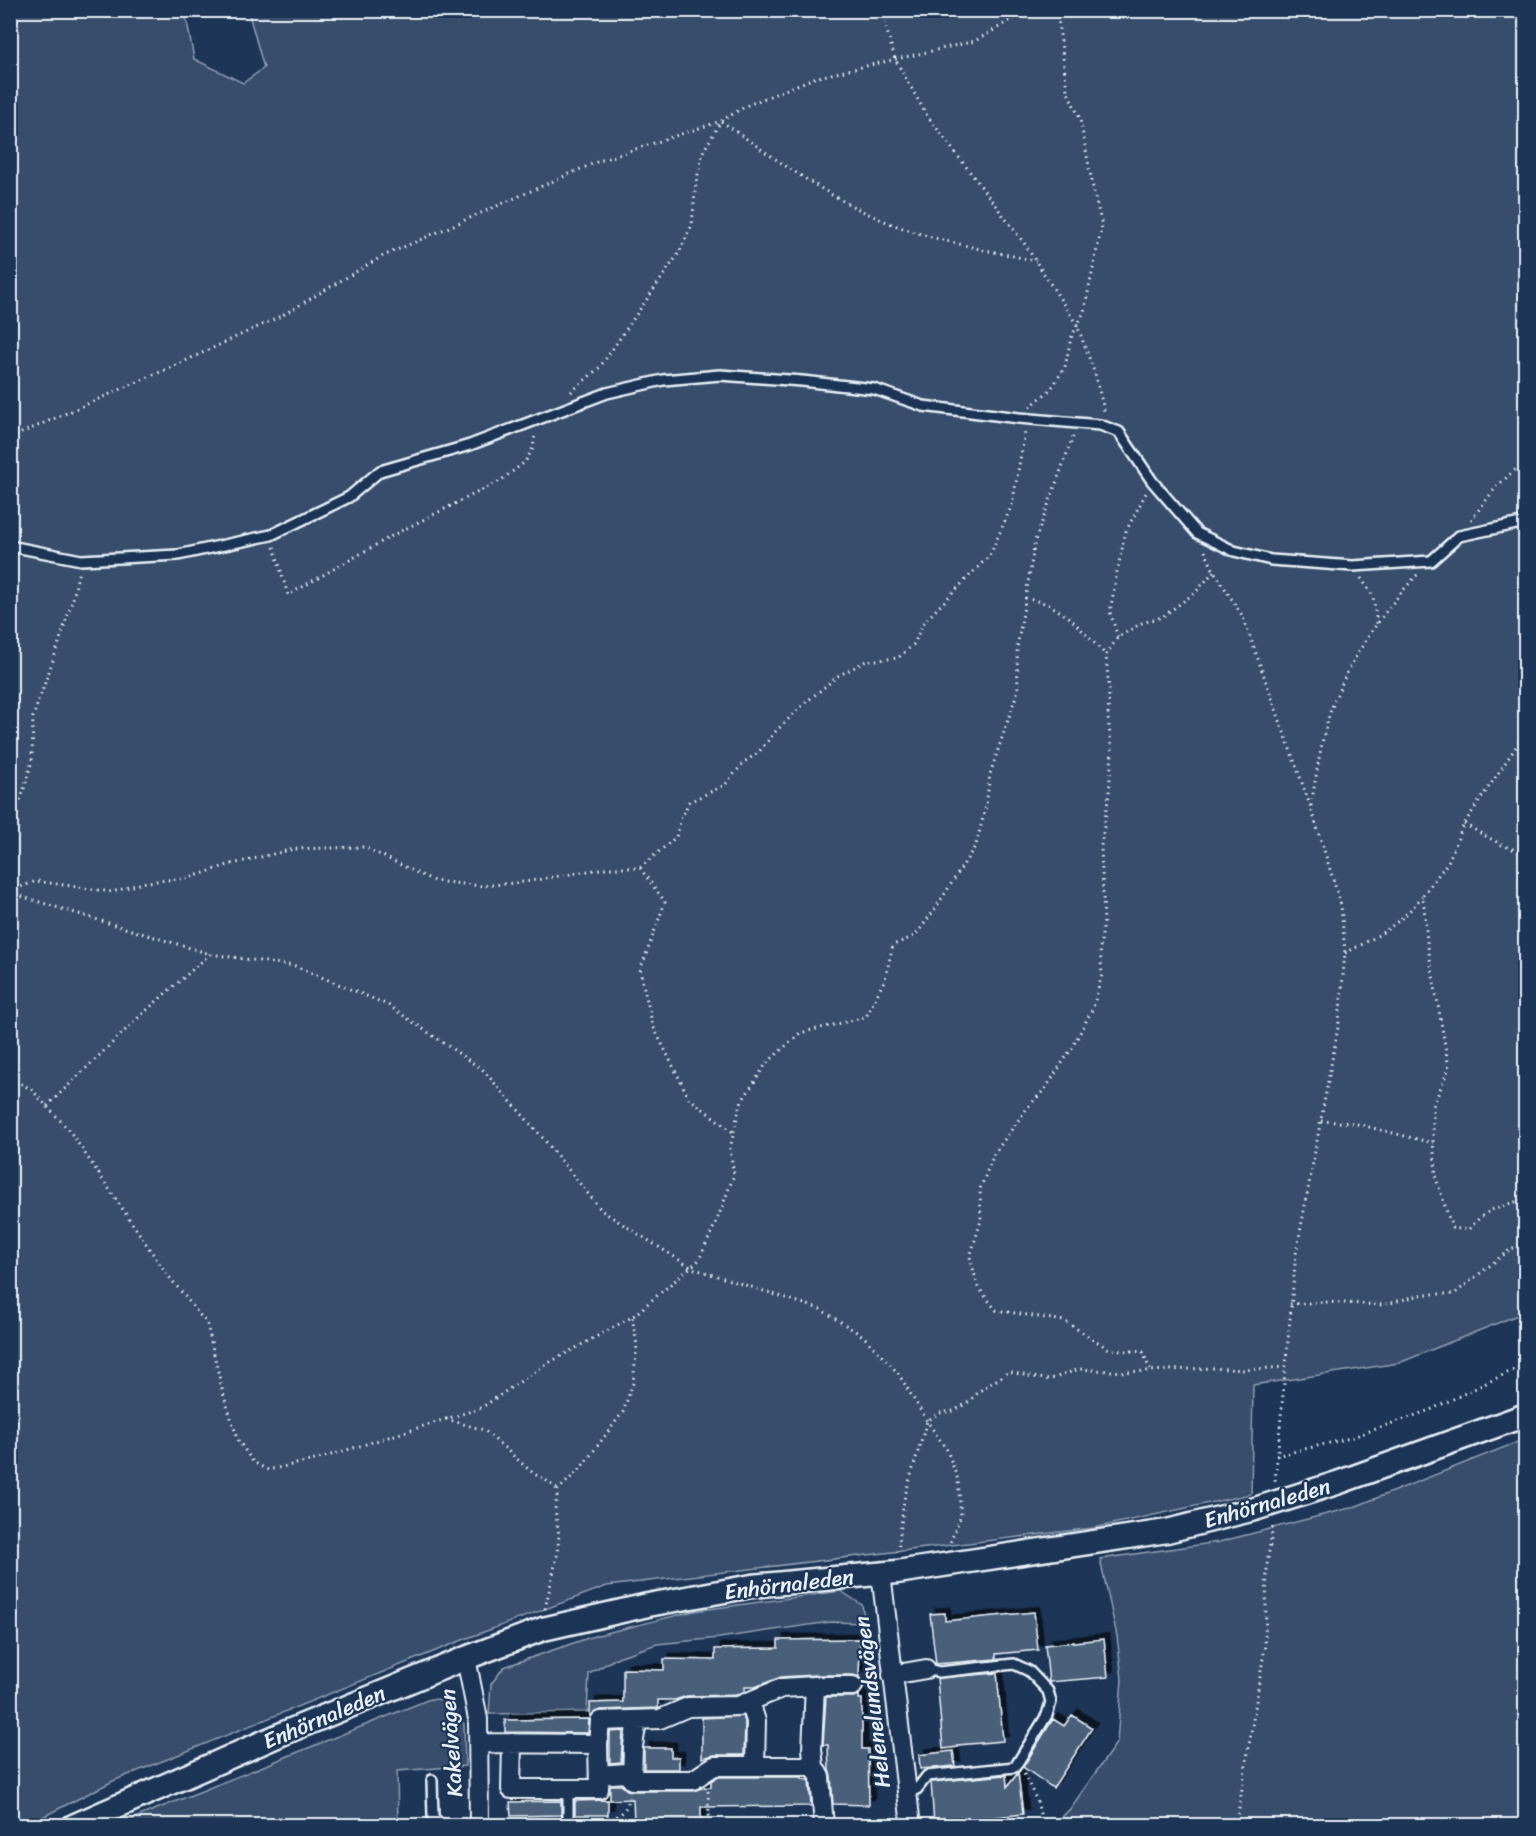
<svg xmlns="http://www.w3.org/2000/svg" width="1536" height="1836" viewBox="0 0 1536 1836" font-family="Sriracha,sans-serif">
  <defs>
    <filter id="shadow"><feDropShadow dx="5.5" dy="-5.5" stdDeviation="0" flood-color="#0009"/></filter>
  </defs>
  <rect width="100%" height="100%" fill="#1d3557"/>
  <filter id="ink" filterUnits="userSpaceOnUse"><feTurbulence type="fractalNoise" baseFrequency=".0167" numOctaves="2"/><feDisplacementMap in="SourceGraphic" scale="12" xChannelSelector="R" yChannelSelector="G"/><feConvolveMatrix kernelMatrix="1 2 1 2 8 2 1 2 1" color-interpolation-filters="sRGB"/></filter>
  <g filter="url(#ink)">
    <path fill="#374d6c" stroke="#909fb2" stroke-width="1.5" d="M 11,11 L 185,11 L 194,59 L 243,83 L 264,68 L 248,11 L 1525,11 L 1525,1312 L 1399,1363 L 1253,1385 L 1251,1494 L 1094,1528 L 607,1586 L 465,1639 L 113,1781 L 27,1825 L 11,1826 Z
      M 1525,1439 L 1525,1825 L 1054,1825 L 1070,1809 L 1117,1742 L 1122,1679 L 1117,1636 L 1100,1559 L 1219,1542 L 1354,1507 Z
      M 841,1591 L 862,1605 L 865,1623 L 830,1622 L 719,1638 L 657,1644 L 618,1657 L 589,1674 L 587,1712 L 489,1714 L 491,1684 L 504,1667 L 594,1636 L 694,1611 Z
      M 430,1699 L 449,1700 L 464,1724 L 465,1766 L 397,1771 L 398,1825 L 117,1825 Z"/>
    <path fill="#495e7a" stroke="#e8f1f8" stroke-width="1.5" filter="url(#shadow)" d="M 1034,1612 L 1038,1650 L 996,1654 L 996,1659 L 936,1664 L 930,1614 L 945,1613 L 945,1621 Z
      M 860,1639 L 859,1677 L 853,1675 L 815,1675 L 781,1677 L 755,1687 L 745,1687 L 745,1691 L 736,1695 L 687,1696 L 675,1700 L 658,1700 L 658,1708 L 600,1710 L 590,1716 L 590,1703 L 623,1702 L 623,1669 L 664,1670 L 664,1659 L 715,1660 L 715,1649 L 778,1648 L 778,1640 Z
      M 1104,1639 L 1108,1677 L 1049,1682 L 1045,1645 Z
      M 997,1673 L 1003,1741 L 958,1745 L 958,1747 L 943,1749 L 937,1678 Z
      M 859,1695 L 859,1699 L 862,1699 L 862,1749 L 868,1749 L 869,1805 L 833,1804 L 831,1776 L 829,1770 L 828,1745 L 823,1745 L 826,1697 L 853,1697 Z
      M 1072,1715 L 1092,1728 L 1053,1788 L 1023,1767 L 1053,1719 L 1064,1726 Z
      M 743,1716 L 745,1722 L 744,1755 L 714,1755 L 702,1758 L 702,1718 Z
      M 589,1719 L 588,1733 L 505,1732 L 505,1720 Z
      M 623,1731 L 621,1762 L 610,1763 L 610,1732 Z
      M 644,1748 L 671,1748 L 671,1757 L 679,1757 L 679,1769 L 644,1769 Z
      M 953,1751 L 955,1766 L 920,1769 L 919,1755 Z
      M 1018,1773 L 1023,1814 L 934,1824 L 931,1782 L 1006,1775 L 1007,1787 Z
      M 717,1777 L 802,1777 L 802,1779 L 809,1780 L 811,1806 L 701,1807 L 701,1821 L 634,1822 L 633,1799 L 610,1800 L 610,1785 L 621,1785 L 627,1790 L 632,1791 L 693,1791 L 702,1788 L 711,1787 L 711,1781 Z
      M 608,1800 L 608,1815 L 575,1815 L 575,1801 Z
      M 561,1801 L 561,1815 L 511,1816 L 510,1802 Z"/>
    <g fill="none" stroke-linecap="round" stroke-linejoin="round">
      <defs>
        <path id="service" d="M 10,546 L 81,560 L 178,555 L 271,535 L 349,497 L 380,471 L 470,445 L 607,393 L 663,380 L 720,375 L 802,381 L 874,389 L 923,406 L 1019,418 L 1100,425 L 1119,432 L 1152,481 L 1197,533 L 1234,551 L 1271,560 L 1353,566 L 1431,561 L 1459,536 L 1526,522
          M 432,1780 L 433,1817 L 441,1826
          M 568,1789 L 568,1826
          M 906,1792 L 917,1789 L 927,1776 L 1015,1767 L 1047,1715 L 1051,1702 L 1048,1691 L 1029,1671 L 1014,1664 L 939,1672 L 926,1669"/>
        <path id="minor" d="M 881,1573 L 911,1826
          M 466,1658 L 478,1719 L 479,1826
          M 892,1675 L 926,1669
          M 750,1702 L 756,1721 L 755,1766
          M 479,1743 L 598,1744 L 599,1789 L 511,1789 L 512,1743
          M 598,1744 L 600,1721 L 660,1719 L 688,1707 L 738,1706 L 782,1688 L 815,1686
          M 814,1766 L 812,1749 L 815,1686 L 853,1686
          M 599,1775 L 626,1773 L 632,1780 L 693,1780 L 714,1766 L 814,1766 L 820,1777 L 824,1826
          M 632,1780 L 633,1746 L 637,1721"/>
        <path id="tertiary" d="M 73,1826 L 284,1733 L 466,1658 L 543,1629 L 648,1605 L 752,1586 L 897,1572 L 1167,1531 L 1255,1509 L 1337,1483 L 1526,1415"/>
      </defs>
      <use href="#service" stroke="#e8f1f8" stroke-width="14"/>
      <use href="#minor" stroke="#e8f1f8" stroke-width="22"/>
      <use href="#tertiary" stroke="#e8f1f8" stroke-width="27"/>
      <path stroke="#e8f1f8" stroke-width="3" stroke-dasharray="1.5 4.5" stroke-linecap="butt" d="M 888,10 L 885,24 L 895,59 L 926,114 L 1024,243 L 1077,325 L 1095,374 L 1105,414
        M 571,392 L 600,367 L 679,253 L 692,225 L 696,183 L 703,152 L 721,121 C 770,155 818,191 873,216 C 922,239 983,249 1036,261
        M 1030,407 L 1051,389 L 1065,367 L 1071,338 L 1084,312 L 1102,225 L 1094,193 L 1080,119 L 1067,90 L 1057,10
        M 10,438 L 185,361 L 281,316 L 381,257 L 599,161 L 721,121 L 748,105 L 814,78 L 975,41 L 1018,16 L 1025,10
        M 1471,520 L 1497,486 L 1526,460
        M 274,547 L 288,595 L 397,533 L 500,481 L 525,462 L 533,448 L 535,434
        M 1205,551 L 1214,571 L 1243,617 L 1311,808 L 1341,905 L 1345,953 L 1339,1022 L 1296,1254 L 1275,1481
        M 1361,578 L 1373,596 L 1377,624
        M 1025,598 L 1048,604 L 1070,618 L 1106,655
        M 1118,637 L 1110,612 L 1117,572 L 1126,531 L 1146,493
        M 1526,732 L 1464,824 L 1448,862 L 1423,895 L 1427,941 L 1449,1068 L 1433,1106 L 1433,1143 L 1437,1181 L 1452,1228 L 1468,1230 C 1488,1207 1498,1207 1526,1199
        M 1524,737 L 1526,759
        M 1311,806 C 1316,777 1320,747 1328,719 C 1344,667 1381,613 1418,574
        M 10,822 L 22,796 L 32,761 L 33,717 L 58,646 L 73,599 L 79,570
        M 1464,824 L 1502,845 L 1526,854
        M 640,868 L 665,902 L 640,971 L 653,1026 L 689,1098 L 734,1133
        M 10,891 L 36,881 L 112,892 L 146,882 L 189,878 L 228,865 L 294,849 L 364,847 L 434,881 L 483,886 L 524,882 L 606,868 L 640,868 L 676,837 L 681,819 L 689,802 L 725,785 L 744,762 L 758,753 L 776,731 L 805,703 L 838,676 L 866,661 L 898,658 L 914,644 L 923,623 L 990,555 L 1012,505 L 1025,432 L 1027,430
        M 10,893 L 210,954 L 295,966 L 388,1005 L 483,1070 L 542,1137 L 602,1211 L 692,1268 L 820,1309 L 863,1336 L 898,1373 L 927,1421 L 947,1450 L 958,1480 L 961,1516 L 949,1545
        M 1345,953 C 1377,937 1400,925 1422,896
        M 10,1078 L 31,1089 L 69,1130 L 166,1273 L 207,1324 L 223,1393 L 238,1440 L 253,1462 L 268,1470 L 315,1460 L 481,1408 L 543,1366 L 632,1317 L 699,1260 L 717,1220 L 734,1175 L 730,1149 L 740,1104 L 766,1064 L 800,1033 L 866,1017 L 885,979 L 893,945 L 915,936 L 935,909 L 976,845 L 986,806 L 990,774 L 1018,690 L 1017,648 L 1035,541 L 1074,434
        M 47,1106 L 138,1018 L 210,954
        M 1321,1121 L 1353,1123 L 1433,1143
        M 1290,1304 L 1325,1302 L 1383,1305 L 1424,1294 L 1454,1294 L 1512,1248 L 1526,1246
        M 1150,1370 L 1143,1352 L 1109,1349 L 1064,1321 L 996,1310 L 978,1287 L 970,1257 L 981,1220 L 980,1189 L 994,1154 L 1028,1107 L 1045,1089 L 1072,1048 L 1093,1008 L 1102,975 L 1100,949 L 1104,921 L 1101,846 L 1109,794 L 1112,751 L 1108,718 L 1109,690 L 1106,655 L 1118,637 L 1142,623 L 1162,617 L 1196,592 L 1214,571
        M 446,1419 L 484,1430 L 534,1474 L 543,1478 L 558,1490
        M 1276,1456 L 1350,1438 L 1430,1410 L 1526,1364
        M 898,1552 L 904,1499 L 927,1421 L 939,1413 L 953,1411 L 966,1404 L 982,1389 L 1009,1372 L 1049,1380 L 1079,1369 L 1126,1372 L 1212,1368 L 1244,1370 L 1284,1367
        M 545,1609 L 557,1556 L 559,1535 L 555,1509 L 558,1490 L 580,1469 L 623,1412 L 633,1383 L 637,1345 L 632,1317
        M 1024,1774 L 1037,1801 L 1043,1826
        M 708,1791 L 709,1815 L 714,1826
        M 581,1822 C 602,1821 625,1823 629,1797
        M 1236,1826 L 1265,1646 L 1267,1565 L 1273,1525"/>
      <use href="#service" stroke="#1d3557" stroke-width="9"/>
      <use href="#minor" stroke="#1d3557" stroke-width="18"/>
      <use href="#tertiary" stroke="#1d3557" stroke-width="22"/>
    </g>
  </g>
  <g text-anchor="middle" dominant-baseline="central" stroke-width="4.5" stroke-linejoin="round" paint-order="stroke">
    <g font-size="22" fill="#e8f1f8" stroke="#1d3557">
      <text transform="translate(1267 1503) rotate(-16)">Enhörnaleden</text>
      <text transform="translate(789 1584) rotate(-7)">Enhörnaleden</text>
      <text transform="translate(872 1702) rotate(-97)">Helenelundsvägen</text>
      <text transform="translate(324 1717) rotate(-23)">Enhörnaleden</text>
      <text transform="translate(451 1743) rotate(-94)">Kakelvägen</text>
    </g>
  </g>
  <rect width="1536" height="1836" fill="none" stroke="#1d3557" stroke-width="36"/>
  <rect x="18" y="18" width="1500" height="1800" fill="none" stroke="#e8f1f8" stroke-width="2" filter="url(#ink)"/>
</svg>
